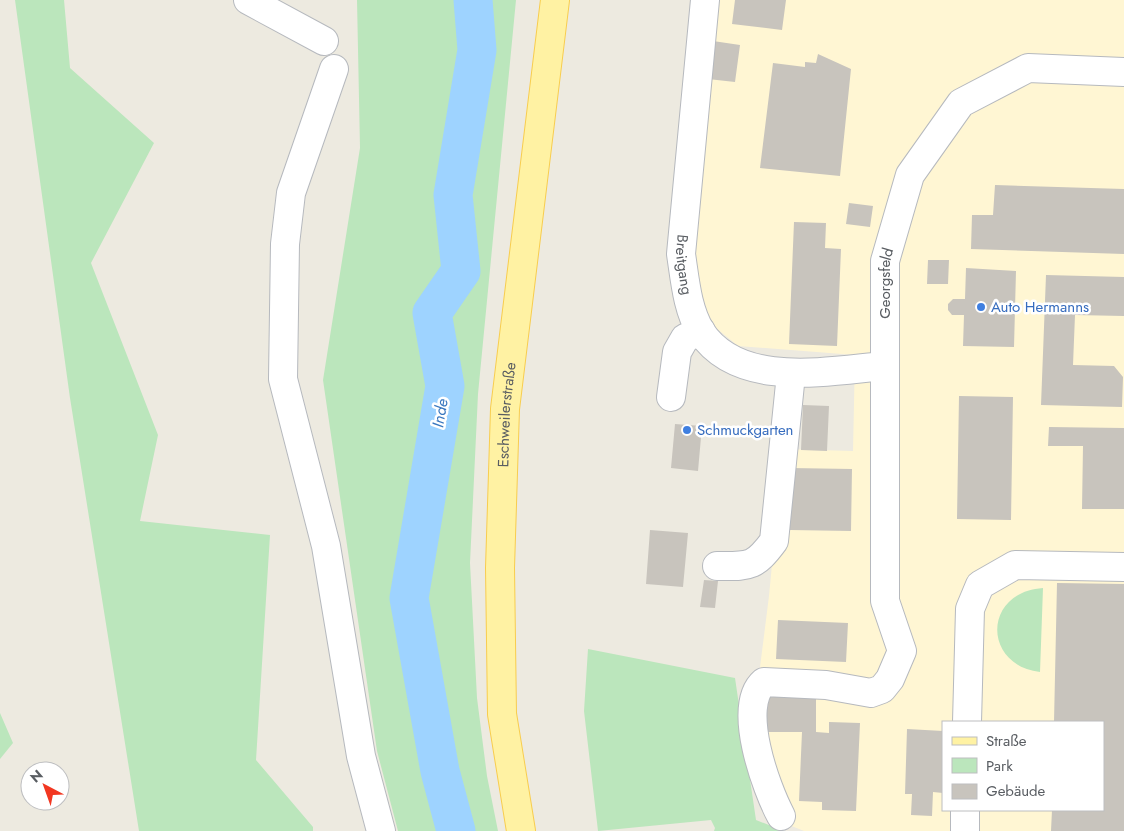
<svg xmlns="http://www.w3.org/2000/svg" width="1124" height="831" viewBox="0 0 1124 831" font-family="Jost,sans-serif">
  <rect width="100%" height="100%" fill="#edeae0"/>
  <path fill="#fff6d3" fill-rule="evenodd" d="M 713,0 L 1124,0 L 1124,831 L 804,831 L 774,819 L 757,691 L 769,596 L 783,449 L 853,451 L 855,355 L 738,346 L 710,323 L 699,295 L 688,247 ZM 943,722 L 1103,722 L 1103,810 L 943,810 Z"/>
  <path fill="#bbe6bc" d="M 15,0 L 64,0 L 70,68 L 154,143 L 91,263 L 158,435 L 140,521 L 270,535 L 256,760 L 313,827 L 313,831 L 139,831 L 70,398 Z
    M 357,0 L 516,0 L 478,394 L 470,563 L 477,698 L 487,776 L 498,831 L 398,831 L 377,751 L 323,380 L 360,148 Z
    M 1043,588 L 1040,672 C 982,665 983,592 1043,588 Z
    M 588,649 L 735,678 L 756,820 L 784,831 L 714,831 L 715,828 L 711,820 L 598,831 L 584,711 Z
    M 0,713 L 13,743 L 0,759 Z"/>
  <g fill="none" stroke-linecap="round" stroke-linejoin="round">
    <path stroke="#9ed3ff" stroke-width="39" d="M 456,831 L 440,771 L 409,598 L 445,386 L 432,313 L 461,271 L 453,195 L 477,50 L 473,0"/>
  </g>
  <path fill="#c8c4bd" d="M 735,0 L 786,0 L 782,30 L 732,24 Z
    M 713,41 L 740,45 L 735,82 L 708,79 Z
    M 818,54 L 851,69 L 840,176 L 760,168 L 773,63 L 805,67 L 805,62 L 816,63 Z
    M 995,185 L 1124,189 L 1124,254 L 971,249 L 972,215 L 993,215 Z
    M 849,203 L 873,206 L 870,227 L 846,224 Z
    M 794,222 L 826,223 L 825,248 L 841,249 L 837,346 L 789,344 Z
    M 928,260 L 949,260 L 948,284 L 927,284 Z
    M 966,268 L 1016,271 L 1014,347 L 963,346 L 964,315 L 952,315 L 948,310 L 948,304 L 953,299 L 965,299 Z
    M 1046,275 L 1124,277 L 1124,316 L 1075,315 L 1073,365 L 1114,366 L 1123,377 L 1122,407 L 1041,405 Z
    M 959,396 L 1013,397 L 1011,520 L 957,519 Z
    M 803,405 L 829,406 L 827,451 L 801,450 Z
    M 675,424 L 702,426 L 698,471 L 671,468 Z
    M 1049,427 L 1124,428 L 1124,509 L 1082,509 L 1083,446 L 1048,446 Z
    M 790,468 L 852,469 L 851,531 L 790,530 Z
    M 650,530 L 688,533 L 683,587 L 646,584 Z
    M 704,580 L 718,581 L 715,608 L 700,607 Z
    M 1057,583 L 1124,584 L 1124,831 L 1051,831 L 1052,810 L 1103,810 L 1103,722 L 1054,722 Z
    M 778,620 L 848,623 L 846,662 L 776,659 Z
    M 766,689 L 816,689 L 816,732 L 829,733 L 829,722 L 860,723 L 856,811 L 822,810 L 822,802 L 799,801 L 802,732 L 765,732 Z
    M 907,729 L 943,731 L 943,793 L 933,792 L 932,816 L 911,815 L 912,794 L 905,794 Z"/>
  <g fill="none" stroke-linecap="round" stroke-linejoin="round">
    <defs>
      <g id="minor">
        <path d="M 248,0 L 324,41"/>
        <path id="s1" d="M 705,0 L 681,254 C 685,280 687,309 701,332 C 739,389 827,371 884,366"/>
        <path d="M 334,69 L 291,193 L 285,244 L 283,379 L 326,546 L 361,756 L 381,831"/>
        <path d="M 671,397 L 677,352 L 685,338 L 701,331"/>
        <path d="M 717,566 C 749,566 754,568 774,541 L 791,374"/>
        <path d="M 967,722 L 970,609 L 980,585 L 1015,565 L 1124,567"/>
        <path id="s2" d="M 781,816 C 766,788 736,706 764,682 L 826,685 L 871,693 L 882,689 L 890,679 L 902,651 L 885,601 L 885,261 L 910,175 L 961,103 L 1028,68 L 1124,72"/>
        <path d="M 965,831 L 965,810"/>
      </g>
      <g id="major">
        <path id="s3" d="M 521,831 L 502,714 L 500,568 L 505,409 L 555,0"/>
      </g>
    </defs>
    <use href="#minor" stroke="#b6b9be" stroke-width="30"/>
    <use href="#major" stroke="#f8cd4e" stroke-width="30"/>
    <use href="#minor" stroke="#fff" stroke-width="28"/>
    <use href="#major" stroke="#fff2a3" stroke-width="28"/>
  </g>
  <g fill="#3f7fe0" stroke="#fff" stroke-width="2">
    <circle cx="981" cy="307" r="5"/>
    <circle cx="687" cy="430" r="5"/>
  </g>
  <g text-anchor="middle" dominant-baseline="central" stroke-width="5" stroke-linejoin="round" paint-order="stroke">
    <g font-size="15" fill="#595d62" stroke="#fff">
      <text stroke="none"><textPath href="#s1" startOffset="266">Breitgang</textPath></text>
      <text stroke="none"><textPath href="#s2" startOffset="675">Georgsfeld</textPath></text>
      <text stroke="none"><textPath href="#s3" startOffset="418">Eschweilerstraße</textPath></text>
    </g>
    <g font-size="15" fill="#366cbe" stroke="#fff" text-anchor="start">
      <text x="991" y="307">Auto Hermanns</text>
      <text x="697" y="430">Schmuckgarten</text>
    </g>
    <g font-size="16" font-style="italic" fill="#3977bf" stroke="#fff">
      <text transform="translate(440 413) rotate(-80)">Inde</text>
    </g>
  </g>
  <rect x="942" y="721" width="162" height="90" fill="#ffffff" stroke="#bdbec0"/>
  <rect x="952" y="737" width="25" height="8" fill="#fff2a3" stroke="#bdbec0"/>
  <text x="986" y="746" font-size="15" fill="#595d62">Straße</text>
  <rect x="952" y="758" width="25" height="15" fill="#bbe6bc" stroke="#bdbec0"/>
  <text x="986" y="771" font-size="15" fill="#595d62">Park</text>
  <rect x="952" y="784" width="25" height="15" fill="#c8c4bd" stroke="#bdbec0"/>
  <text x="986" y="796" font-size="15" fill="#595d62">Gebäude</text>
  <g transform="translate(45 786) rotate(319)"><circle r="24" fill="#ffffff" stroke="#bdbec0"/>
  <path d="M0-4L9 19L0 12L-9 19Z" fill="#f23721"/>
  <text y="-8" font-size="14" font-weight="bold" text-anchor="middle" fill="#595d62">N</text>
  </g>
</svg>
